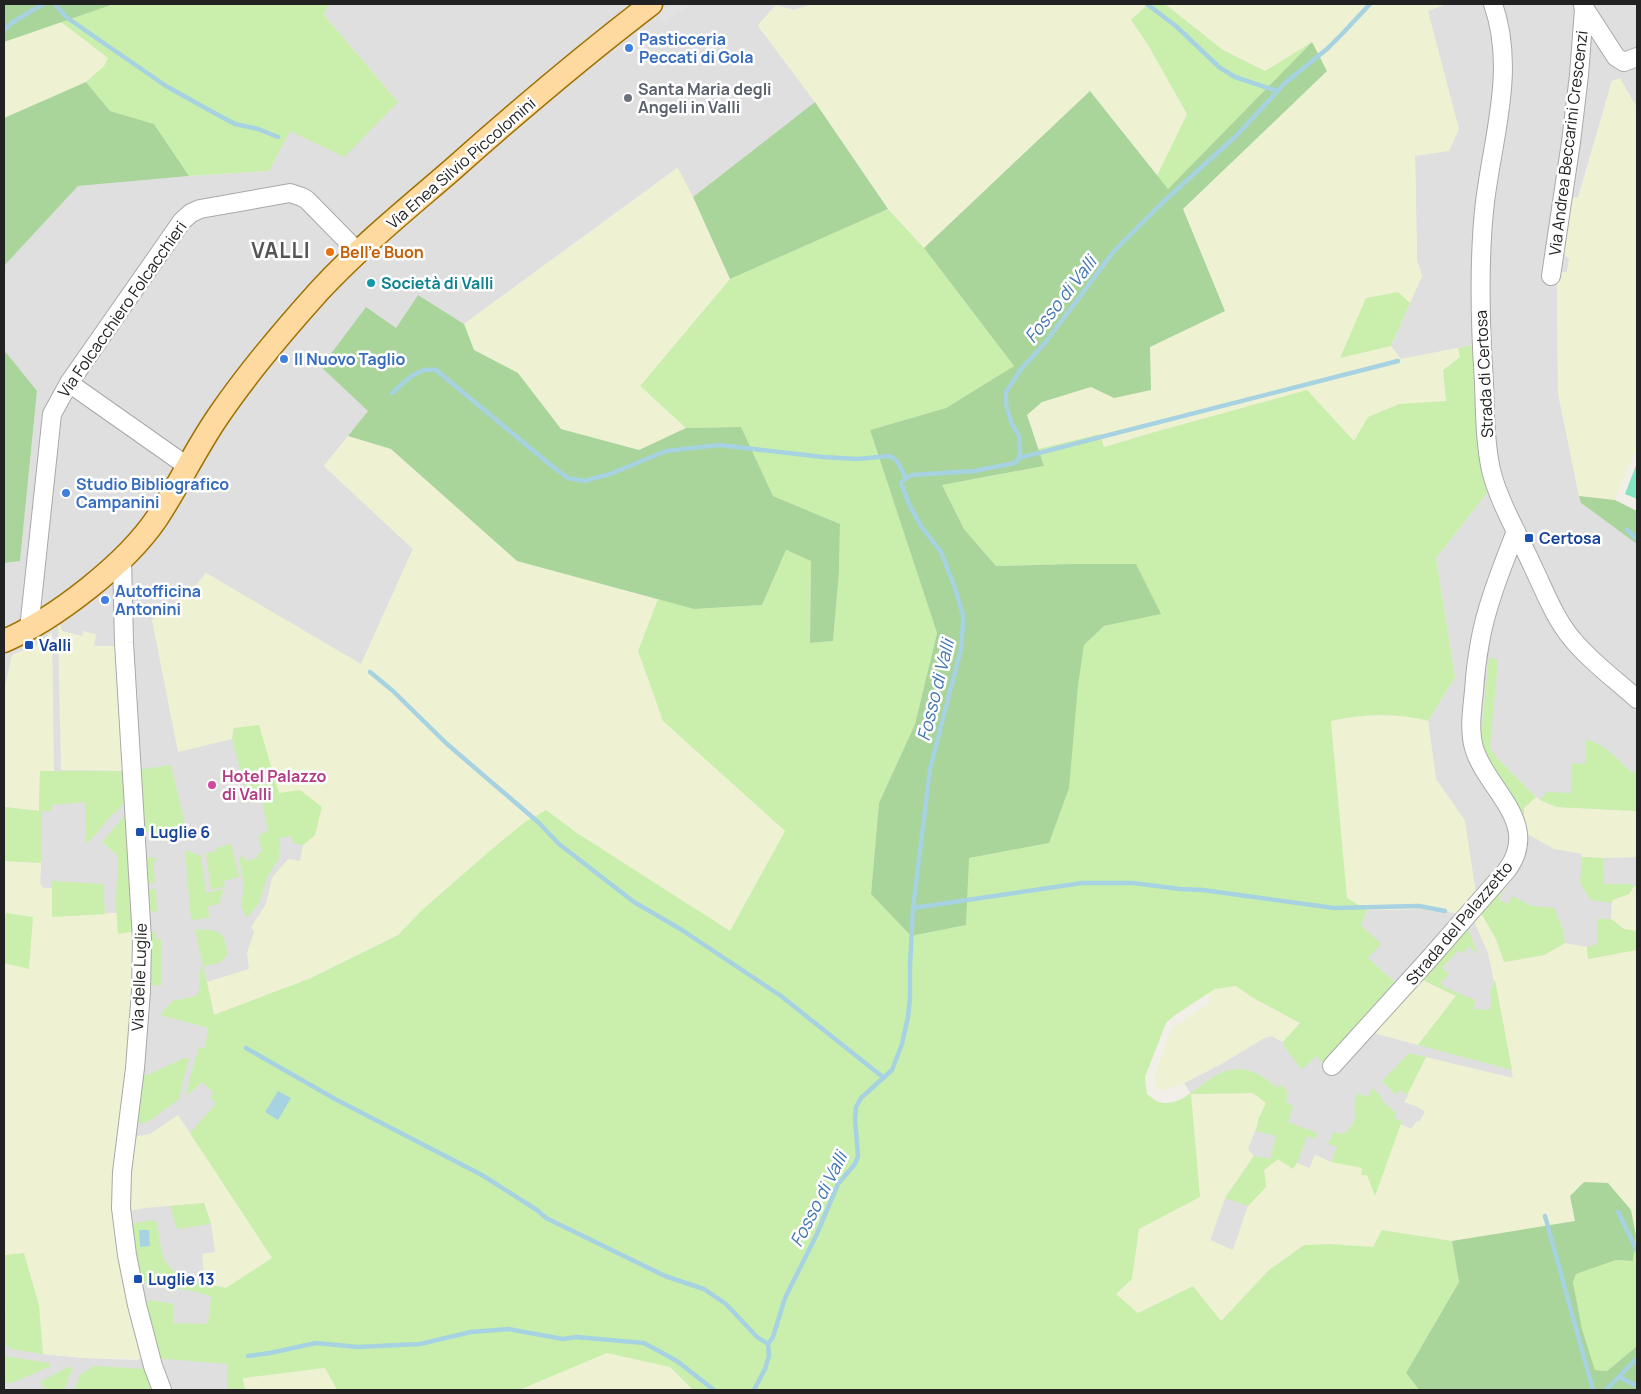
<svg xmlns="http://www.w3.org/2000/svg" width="1641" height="1394" viewBox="0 0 1641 1394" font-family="Manrope,sans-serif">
  <rect width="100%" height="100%" fill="#f2efe8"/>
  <path fill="#e0dfdf" d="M 329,4 L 813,4 L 794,10 L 776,6 L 758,26 L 815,102 L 693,197 L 677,168 L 464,324 L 418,295 L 396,328 L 321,367 L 368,411 L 324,466 L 413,549 L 361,665 L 206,573 L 191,592 L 152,620 L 234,728 L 322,807 L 226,1288 L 245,1390 L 4,1390 L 4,1255 L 43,1354 L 83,1358 L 136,1360 L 141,1358 L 142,1355 L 130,1302 L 116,913 L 52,917 L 53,888 L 43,888 L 40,884 L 41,863 L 4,861 L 4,563 L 20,561 L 37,392 L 4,350 L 4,266 L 78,186 L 189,176 L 269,171 L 289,131 L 398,102 L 324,15 Z
    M 1383,4 L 1637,4 L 1637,108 L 1620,79 L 1612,81 L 1562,252 L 1569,259 L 1567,272 L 1557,273 L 1558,393 L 1579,496 L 1581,503 L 1637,544 L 1637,950 L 1619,952 L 1504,1028 L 1513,1078 L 1408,1096 L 1418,1107 L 1426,1112 L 1419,1123 L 1411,1129 L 1400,1124 L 1331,1162 L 1315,1155 L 1310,1168 L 1248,1206 L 1233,1251 L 1210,1240 L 1225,1198 L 1191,1094 L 1184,1083 L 1223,1063 L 1264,1038 L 1271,1036 L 1368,958 L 1361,925 L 1367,910 L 1420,909 L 1457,913 L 1465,821 L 1436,779 L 1428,721 L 1455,677 L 1436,558 L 1487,493 L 1477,439 L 1474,345 L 1401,359 L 1391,346 L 1422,276 L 1417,260 L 1415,156 Z"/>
  <path fill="#eef2d3" d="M 813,4 L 1148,4 L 1131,20 L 1148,45 L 1187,114 L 1157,176 L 1090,91 L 924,248 L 888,208 L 815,102 L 758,25 L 776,5 L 794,10 Z
    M 1165,4 L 1447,4 L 1428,11 L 1459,129 L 1449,151 L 1415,156 L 1417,260 L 1422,276 L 1410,303 L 1398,292 L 1340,357 L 1391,346 L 1401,359 L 1458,348 L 1460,357 L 1443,370 L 1446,401 L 1423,403 L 1354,441 L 1158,431 L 1104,447 L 1100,434 L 1038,449 L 1027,415 L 1042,402 L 1091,387 L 1114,397 L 1150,347 L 1225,311 L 1183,209 L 1327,71 L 1312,43 L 1265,71 L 1223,50 Z
    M 61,22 L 108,58 L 104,66 L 86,82 L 4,118 L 4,42 Z
    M 1620,78 L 1637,108 L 1637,446 L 1615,500 L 1579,496 L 1558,393 L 1557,273 L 1567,272 L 1569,259 L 1562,252 L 1568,198 L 1579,197 L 1612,81 Z
    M 678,168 L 693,197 L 730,279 L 640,386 L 686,428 L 639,450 L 561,429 L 518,373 L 474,350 L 464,324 Z
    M 348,436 L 391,449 L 452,503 L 625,591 L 658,599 L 638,651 L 663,721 L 785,831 L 730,931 L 577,833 L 546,810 L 525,822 L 492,849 L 422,910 L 398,935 L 311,978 L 214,1015 L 207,982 L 249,969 L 247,953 L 254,932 L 251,927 L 266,904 L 272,878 L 288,859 L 300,861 L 303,845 L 315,835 L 279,793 L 234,728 L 232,739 L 178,752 L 152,620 L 191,592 L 206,573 L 361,664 L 413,549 L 324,466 Z
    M 60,625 L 62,631 L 82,636 L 83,631 L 96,634 L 94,646 L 119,646 L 127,771 L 61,770 L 58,626 Z
    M 52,632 L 54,771 L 40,771 L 39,811 L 4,807 L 4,690 L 12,655 L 38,644 Z
    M 1361,716 L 1410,716 L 1428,721 L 1436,779 L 1465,821 L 1476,894 L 1457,913 L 1420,909 L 1367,910 L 1347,898 L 1331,721 Z
    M 1536,797 L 1540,800 L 1557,807 L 1637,811 L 1637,857 L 1603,858 L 1582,857 L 1582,854 L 1554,849 L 1524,832 L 1524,808 Z
    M 4,861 L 41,863 L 40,884 L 43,888 L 53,888 L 52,917 L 117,913 L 118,934 L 135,931 L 136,947 L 126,1077 L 115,1173 L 142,1355 L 139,1359 L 83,1358 L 43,1354 L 39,1305 L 24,1254 L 4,1255 Z
    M 1634,886 L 1637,887 L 1637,931 L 1624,929 L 1611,919 L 1612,900 L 1629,894 Z
    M 1480,911 L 1496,939 L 1504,962 L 1544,955 L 1565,943 L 1587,947 L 1588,959 L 1637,950 L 1637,1236 L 1570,1196 L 1575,1221 L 1452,1241 L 1382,1230 L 1373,1247 L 1329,1244 L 1304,1245 L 1269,1270 L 1221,1321 L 1193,1286 L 1138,1313 L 1116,1294 L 1132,1279 L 1139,1229 L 1200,1197 L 1191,1094 L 1253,1093 L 1266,1103 L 1248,1149 L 1254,1156 L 1225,1198 L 1210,1240 L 1233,1250 L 1248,1206 L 1266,1187 L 1264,1170 L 1278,1159 L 1293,1168 L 1297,1163 L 1310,1168 L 1315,1155 L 1331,1162 L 1362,1168 L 1367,1174 L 1375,1195 L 1400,1124 L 1411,1129 L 1417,1121 L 1419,1122 L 1425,1112 L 1418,1107 L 1404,1102 L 1408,1096 L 1407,1095 L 1426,1057 L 1513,1078 L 1504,1028 L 1488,953 L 1473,919 Z
    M 1421,979 L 1456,996 L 1418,1045 L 1377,1034 L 1375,1031 Z
    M 1236,986 L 1253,998 L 1301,1023 L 1283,1042 L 1271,1036 L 1264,1038 L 1223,1063 L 1184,1083 L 1164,1091 L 1159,1090 L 1155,1085 L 1154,1077 L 1172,1028 L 1211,1002 L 1207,994 L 1215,989 Z
    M 178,1115 L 273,1258 L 226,1288 L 205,1284 L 202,1254 L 215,1252 L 211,1224 L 204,1203 L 144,1208 L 130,1211 L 130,1175 L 134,1139 L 138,1136 L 150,1134 Z
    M 607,1353 L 670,1367 L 693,1390 L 518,1390 Z
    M 325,1368 L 337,1390 L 245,1390 L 242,1378 Z"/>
  <path fill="#caefac" d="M 114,4 L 329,4 L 324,15 L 398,102 L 344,157 L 290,131 L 269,171 L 189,176 L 154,124 L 110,111 L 86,82 L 104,66 L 108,58 L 61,22 Z
    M 1148,4 L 1165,4 L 1223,50 L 1265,71 L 1312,42 L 1168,189 L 1157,176 L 1187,114 L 1148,45 L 1131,20 Z
    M 888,209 L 924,248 L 1014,366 L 946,408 L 870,430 L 937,633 L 915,724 L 879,803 L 871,894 L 911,936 L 966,925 L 968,858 L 1049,843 L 1084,645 L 1104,626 L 1160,614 L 1136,564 L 1073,564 L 996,566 L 964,529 L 942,485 L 1044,466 L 1038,449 L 1100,434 L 1104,447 L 1158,431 L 1307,390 L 1354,441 L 1368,417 L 1399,404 L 1446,401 L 1443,370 L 1460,357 L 1458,348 L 1474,345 L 1477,439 L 1487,493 L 1436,558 L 1455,677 L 1428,721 C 1397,713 1362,714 1331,721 L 1347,898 L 1367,910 L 1361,925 L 1381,944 L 1368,958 L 1398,985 L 1326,1066 L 1316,1056 L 1306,1066 L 1301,1069 L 1285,1048 L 1283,1042 L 1300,1023 L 1253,998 L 1236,986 L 1215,989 L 1175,1015 L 1166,1023 L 1145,1077 L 1147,1094 C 1150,1096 1153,1099 1156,1101 C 1196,1117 1217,1033 1277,1088 L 1281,1085 L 1288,1092 L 1286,1102 L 1293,1106 L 1288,1122 L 1317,1133 L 1315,1139 L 1307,1136 L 1297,1163 L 1293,1169 L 1278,1159 L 1264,1170 L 1266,1187 L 1248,1206 L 1225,1198 L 1254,1156 L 1270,1159 L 1276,1136 L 1256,1131 L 1259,1117 L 1266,1103 L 1253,1093 L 1191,1094 L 1200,1197 L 1139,1229 L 1132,1279 L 1116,1294 L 1138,1313 L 1193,1286 L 1221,1321 L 1269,1270 L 1304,1245 L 1329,1244 L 1373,1247 L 1382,1230 L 1452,1241 L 1459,1282 L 1406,1373 L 1419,1390 L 693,1390 L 670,1367 L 607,1353 L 519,1390 L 337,1390 L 325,1368 L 243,1378 L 245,1390 L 227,1390 L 227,1364 L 166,1359 L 156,1360 L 142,1308 L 150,1300 L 174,1304 L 173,1323 L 208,1324 L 211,1296 L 189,1290 L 146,1286 L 146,1283 L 138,1276 L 131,1224 L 152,1220 L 157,1223 C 159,1234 160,1247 164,1258 C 173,1281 205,1284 226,1288 L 272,1258 L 190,1133 L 216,1104 L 210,1097 L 214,1093 L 202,1082 L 187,1096 L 189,1081 L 199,1047 L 205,1048 L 208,1028 L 160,1015 L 172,1001 L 196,996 C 203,987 196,975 203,965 L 195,930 C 216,928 227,932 227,955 L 220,963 L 203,966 L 214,1015 L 311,978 L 398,935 L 422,910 L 492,849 L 525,822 L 546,810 L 577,833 L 730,931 L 785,831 L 663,721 L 638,651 L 658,599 L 694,609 L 762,605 L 786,550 L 811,561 L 810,643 L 833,641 L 839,573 L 840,524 L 773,496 L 741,427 L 686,428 L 640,386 L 730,279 Z
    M 1398,292 L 1410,303 L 1391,346 L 1340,358 L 1366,298 Z
    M 1489,657 L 1498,660 L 1490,747 L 1495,756 L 1536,797 L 1524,808 L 1524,832 L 1489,764 L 1482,745 L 1482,727 Z
    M 259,725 L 279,793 L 300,790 L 322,807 L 315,835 L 303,845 L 294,843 L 290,836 L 280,838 L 279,858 L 267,877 L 259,903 L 247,918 L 241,906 L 244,885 L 239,858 L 244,856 L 245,861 L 258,858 L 257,854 L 262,853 L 259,835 L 268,831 L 262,801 L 249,803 L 232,739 L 234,728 Z
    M 1586,740 C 1605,743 1619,761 1632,773 L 1637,768 L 1637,811 L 1557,807 L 1540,800 L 1547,792 L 1571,793 L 1572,763 L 1585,764 Z
    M 171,765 L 187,833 L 175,835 L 140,831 L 137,770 Z
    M 40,771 L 127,771 L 126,802 L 107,820 L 98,832 L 86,844 L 85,802 L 52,805 L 51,811 L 42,811 L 41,863 L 4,861 L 4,807 L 39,811 Z
    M 128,812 L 135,931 L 118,934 L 116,903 L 118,856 L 102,842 Z
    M 231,844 L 239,877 L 224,881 L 225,886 L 211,890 L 206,853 L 217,851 L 216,848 Z
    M 185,850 L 201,856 L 206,893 L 224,889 L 219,904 L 208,906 L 209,918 L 191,920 Z
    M 141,857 L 156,858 L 157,860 L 153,861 L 155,883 L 143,884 Z
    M 1582,857 L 1603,858 L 1604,884 L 1631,884 L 1634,886 L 1629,894 L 1612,900 L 1612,903 L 1591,900 L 1580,883 Z
    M 52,881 L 103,884 L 105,914 L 52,917 Z
    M 1502,884 L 1506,890 L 1503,889 L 1499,900 L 1508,904 L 1512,896 L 1532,906 L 1554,908 L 1563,930 L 1565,943 L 1544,955 L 1504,962 L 1496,939 L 1480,911 Z
    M 156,889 L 157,912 L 151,911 L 146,907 L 144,890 Z
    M 6,913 L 33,917 L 29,969 L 4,963 L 4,924 Z
    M 1597,919 L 1611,919 L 1624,929 L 1637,931 L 1637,950 L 1588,959 L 1587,947 L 1597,944 Z
    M 1467,926 L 1478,955 L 1469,946 L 1463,953 L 1459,950 L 1442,968 L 1449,974 L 1440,984 L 1453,991 L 1475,1000 L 1474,1009 L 1490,1010 L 1492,995 L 1489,995 L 1495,980 L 1512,1070 L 1418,1045 L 1456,996 L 1421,979 Z
    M 148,932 L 156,932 L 156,939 L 161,939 L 161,985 L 149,986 Z
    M 1409,1053 L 1426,1057 L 1407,1095 L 1400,1090 L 1396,1095 L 1382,1081 Z
    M 184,1058 L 189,1058 L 179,1099 L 151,1120 L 144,1123 L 136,1123 L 141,1076 L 147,1075 Z
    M 1372,1088 L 1382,1097 L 1380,1099 L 1396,1113 L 1394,1118 L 1402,1121 L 1375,1196 L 1367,1175 L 1361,1175 L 1362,1168 L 1331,1162 L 1337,1147 L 1328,1144 L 1334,1132 L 1343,1134 C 1365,1118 1348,1110 1358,1093 L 1368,1097 Z
    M 204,1203 L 211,1224 L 177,1229 L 170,1206 Z
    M 1636,1236 L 1637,1346 L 1607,1371 L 1595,1370 L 1582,1329 L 1573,1282 L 1576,1274 L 1616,1260 L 1633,1261 Z
    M 24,1253 L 39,1305 L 43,1354 L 11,1349 L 5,1344 L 4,1313 L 6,1312 L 4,1298 L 4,1255 Z
    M 4,1356 L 49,1363 L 51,1366 L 12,1383 L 4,1382 Z
    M 70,1366 L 72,1370 L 64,1390 L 46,1390 L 40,1382 Z
    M 94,1366 L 145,1369 L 158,1390 L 74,1390 L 80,1375 Z"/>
  <path fill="#a9d49a" d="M 4,4 L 114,4 L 4,42 Z
    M 1312,42 L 1327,71 L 1183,209 L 1225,311 L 1150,347 L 1151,390 L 1114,398 L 1091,387 L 1042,402 L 1027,415 L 1044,466 L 942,485 L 964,529 L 996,566 L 1073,564 L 1136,564 L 1161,614 L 1104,626 L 1084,645 L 1078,685 L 1069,788 L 1049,843 L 969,858 L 966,925 L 911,936 L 871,894 L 879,803 L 915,724 L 937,633 L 870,430 L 946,408 L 1014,366 L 924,248 L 1090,91 L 1168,189 Z
    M 86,82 L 110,111 L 154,124 L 189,176 L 78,186 L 4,266 L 4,118 Z
    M 815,102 L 888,209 L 730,279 L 693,197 Z
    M 418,295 L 464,324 L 474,350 L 518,373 L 561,429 L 639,450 L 686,428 L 741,427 L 773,496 L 840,524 L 839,573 L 833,641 L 810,643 L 811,561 L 786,550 L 762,605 L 694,609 L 517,561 L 391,449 L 348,436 L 368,411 L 321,367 L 366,307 L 396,328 Z
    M 4,350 L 37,391 L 20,561 L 4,563 Z
    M 1579,496 L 1615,500 L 1637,511 L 1637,544 L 1581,503 Z
    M 1584,1182 L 1608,1183 L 1631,1210 L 1636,1236 L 1633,1261 L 1616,1260 L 1576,1274 L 1573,1282 L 1582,1329 L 1595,1370 L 1607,1371 L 1637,1346 L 1637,1390 L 1419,1390 L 1406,1373 L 1459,1282 L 1452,1241 L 1575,1221 L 1570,1196 Z"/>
  <path fill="#82e6c3" d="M 1637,463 L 1637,499 L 1625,494 Z"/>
  <path fill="#e2e2e2" d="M 671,4 L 690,4 L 664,24 L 657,14 Z"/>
  <path fill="#a6d2e2" d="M 278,1091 L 291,1098 L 278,1120 L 265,1112 Z
    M 139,1230 L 149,1230 L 150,1246 L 140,1247 Z"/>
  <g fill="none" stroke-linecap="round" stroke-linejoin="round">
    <path stroke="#a6d2e2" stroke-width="4.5" d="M 55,4 L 66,17 L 166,86 L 218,115 L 235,124 L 258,129 L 278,137
      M 1147,4 L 1177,27 L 1219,67 L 1235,77 L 1277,91
      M 4,30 L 13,22 L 43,4
      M 392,393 C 406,381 417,367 436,370 L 553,467 L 568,478 L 584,481 L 610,474 L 666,451 L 719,445 L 823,457 L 857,459 L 890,456 L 897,461 L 906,478
      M 1019,458 L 1398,361
      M 1627,530 L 1637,539
      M 370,672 L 393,691 L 447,744 L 538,822 L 559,844 L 634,902 L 682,930 L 781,996 L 884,1078
      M 913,908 L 1082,883 L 1133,883 L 1180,889 L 1203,890 L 1334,908 L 1419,906 L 1445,911
      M 246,1048 L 335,1099 L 482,1175 L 537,1210 L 546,1218 L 665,1276 L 704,1289 L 726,1304 L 757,1337 L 768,1344
      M 1618,1212 L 1637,1251
      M 1545,1216 L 1593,1390
      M 248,1356 L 270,1353 L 316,1343 L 358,1347 L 420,1344 L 471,1332 L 508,1329 L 563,1339 L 576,1337 L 644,1343 L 677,1361 L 714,1390
      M 1619,1377 L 1637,1386
      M 754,1390 L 765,1369 L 769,1356 L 768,1344 L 773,1337 L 785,1298 L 816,1236 L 838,1184 L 855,1164 L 858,1156 L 855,1119 L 856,1107 L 861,1098 L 892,1070 L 902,1044 L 908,1017 L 910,998 L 910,966 L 913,908 L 930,769 L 961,649 L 963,625 L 963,615 L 955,588 L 941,552 L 921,526 L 910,506 L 901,483 L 906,478 L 912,475 L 974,471 L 1015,463 L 1019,458 L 1020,447 L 1019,436 L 1011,422 L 1006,404 L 1006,392 L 1021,369 L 1045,343 L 1114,251 L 1162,203 L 1237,135 L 1285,83 L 1327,49 L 1342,34 L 1370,4
      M 1606,1390 L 1637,1358"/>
    <defs>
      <path id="minor" d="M 1493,4 C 1516,69 1493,136 1485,202 C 1478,262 1480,323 1484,383 C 1485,412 1485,442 1491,470 C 1498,500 1520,538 1533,567 C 1545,592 1555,619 1573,640 C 1591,662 1616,680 1637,699
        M 1583,6 L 1616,57 L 1624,62 L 1637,57
        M 1551,276 L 1571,142 L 1579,75 L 1584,9
        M 69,383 L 187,466
        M 122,559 L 124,643 L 142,939 L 141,991 L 135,1068 L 122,1172 L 121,1208 L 127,1255 L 137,1305 L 153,1366 L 162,1390
        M 29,629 L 52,414 L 69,383 L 182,221 L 191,213 L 200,209 L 290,193 L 302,197 L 307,200 L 359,253
        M 1332,1066 L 1429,959 L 1507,870 C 1542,823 1486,789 1474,748 C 1469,730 1472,710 1474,691 C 1475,675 1477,658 1480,642 C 1486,606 1503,565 1516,531"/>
      <path id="major" d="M 4,641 C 55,619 126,564 157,518 C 179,485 196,448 219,415 C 249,371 284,330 320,290 C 361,246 408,208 453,169 C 517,112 583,56 651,4"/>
    </defs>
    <use href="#minor" stroke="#a9a9a9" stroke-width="20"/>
    <use href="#major" stroke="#9f7100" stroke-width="25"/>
    <use href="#minor" stroke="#fff" stroke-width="18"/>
    <use href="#major" stroke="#ffdaa0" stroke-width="22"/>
  </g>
  <g fill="#3f7fe0" stroke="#fff" stroke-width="2">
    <circle cx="629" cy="48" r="5"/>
    <circle cx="284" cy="359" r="5"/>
    <circle cx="66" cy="493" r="5"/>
    <circle cx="105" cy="600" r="5"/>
  </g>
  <circle fill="#6b7280" stroke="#fff" stroke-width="2" cx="628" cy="98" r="5"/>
  <circle fill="#e8710a" stroke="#fff" stroke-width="2" cx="330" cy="252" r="5"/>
  <circle fill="#0f9aa8" stroke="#fff" stroke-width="2" cx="371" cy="283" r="5"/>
  <g fill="#1a4fb4" stroke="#fff" stroke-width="2">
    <rect x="1524" y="533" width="10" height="10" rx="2.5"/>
    <rect x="24" y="640" width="10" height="10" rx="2.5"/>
    <rect x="135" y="827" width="10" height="10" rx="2.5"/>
    <rect x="133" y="1274" width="10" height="10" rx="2.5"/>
  </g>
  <circle fill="#d1479c" stroke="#fff" stroke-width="2" cx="212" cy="785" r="5"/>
  <g text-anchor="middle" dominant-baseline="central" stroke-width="5" stroke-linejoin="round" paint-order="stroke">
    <g font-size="16" font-weight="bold" fill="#366cbe" stroke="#fff" text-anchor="start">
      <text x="639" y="39">Pasticceria<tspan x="639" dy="18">Peccati di Gola</tspan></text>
      <text x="294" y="359">Il Nuovo Taglio</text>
      <text x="76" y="484">Studio Bibliografico<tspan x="76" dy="18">Campanini</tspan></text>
      <text x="115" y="591">Autofficina<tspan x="115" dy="18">Antonini</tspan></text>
    </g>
    <g font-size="16" font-weight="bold" fill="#5b616d" stroke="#fff" text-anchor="start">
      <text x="638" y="89">Santa Maria degli<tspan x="638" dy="18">Angeli in Valli</tspan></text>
    </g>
    <g font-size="16" fill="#222" stroke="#fff">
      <text transform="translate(1568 143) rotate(-83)">Via Andrea Beccarini Crescenzi</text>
      <text transform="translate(461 163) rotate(-41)">Via Enea Silvio Piccolomini</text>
      <text transform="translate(122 309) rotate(-55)">Via Folcacchiero Folcacchieri</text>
      <text transform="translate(1484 374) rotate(-93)">Strada di Certosa</text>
      <text transform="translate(1459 923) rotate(-50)">Strada del Palazzetto</text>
      <text transform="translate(139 977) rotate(-88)">Via delle Luglie</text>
    </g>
    <g font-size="16" font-weight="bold" fill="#c56008" stroke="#fff" text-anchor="start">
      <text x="340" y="252">Bell'e Buon</text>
    </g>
    <g font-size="16" font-weight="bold" fill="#0d838f" stroke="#fff" text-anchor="start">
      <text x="381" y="283">Società di Valli</text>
    </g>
    <g font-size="16" font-weight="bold" fill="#164399" stroke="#fff" text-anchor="start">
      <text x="1539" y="538">Certosa</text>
      <text x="39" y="645">Valli</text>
      <text x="150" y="832">Luglie 6</text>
      <text x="148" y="1279">Luglie 13</text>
    </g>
    <g font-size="16" font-weight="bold" fill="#b23c85" stroke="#fff" text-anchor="start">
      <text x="222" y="776">Hotel Palazzo<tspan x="222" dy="18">di Valli</tspan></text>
    </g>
    <g font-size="18" font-style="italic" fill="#4376b1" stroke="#fff">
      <text transform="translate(1060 299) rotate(-52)">Fosso di Valli</text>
      <text transform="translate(935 690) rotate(-76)">Fosso di Valli</text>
      <text transform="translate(818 1199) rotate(-63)">Fosso di Valli</text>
    </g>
    <g font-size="21" font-weight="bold" letter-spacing="1" fill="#555" stroke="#fff">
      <text x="281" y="250">VALLI</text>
    </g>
  </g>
  <rect width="1641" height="1394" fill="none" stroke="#222222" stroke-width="10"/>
</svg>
